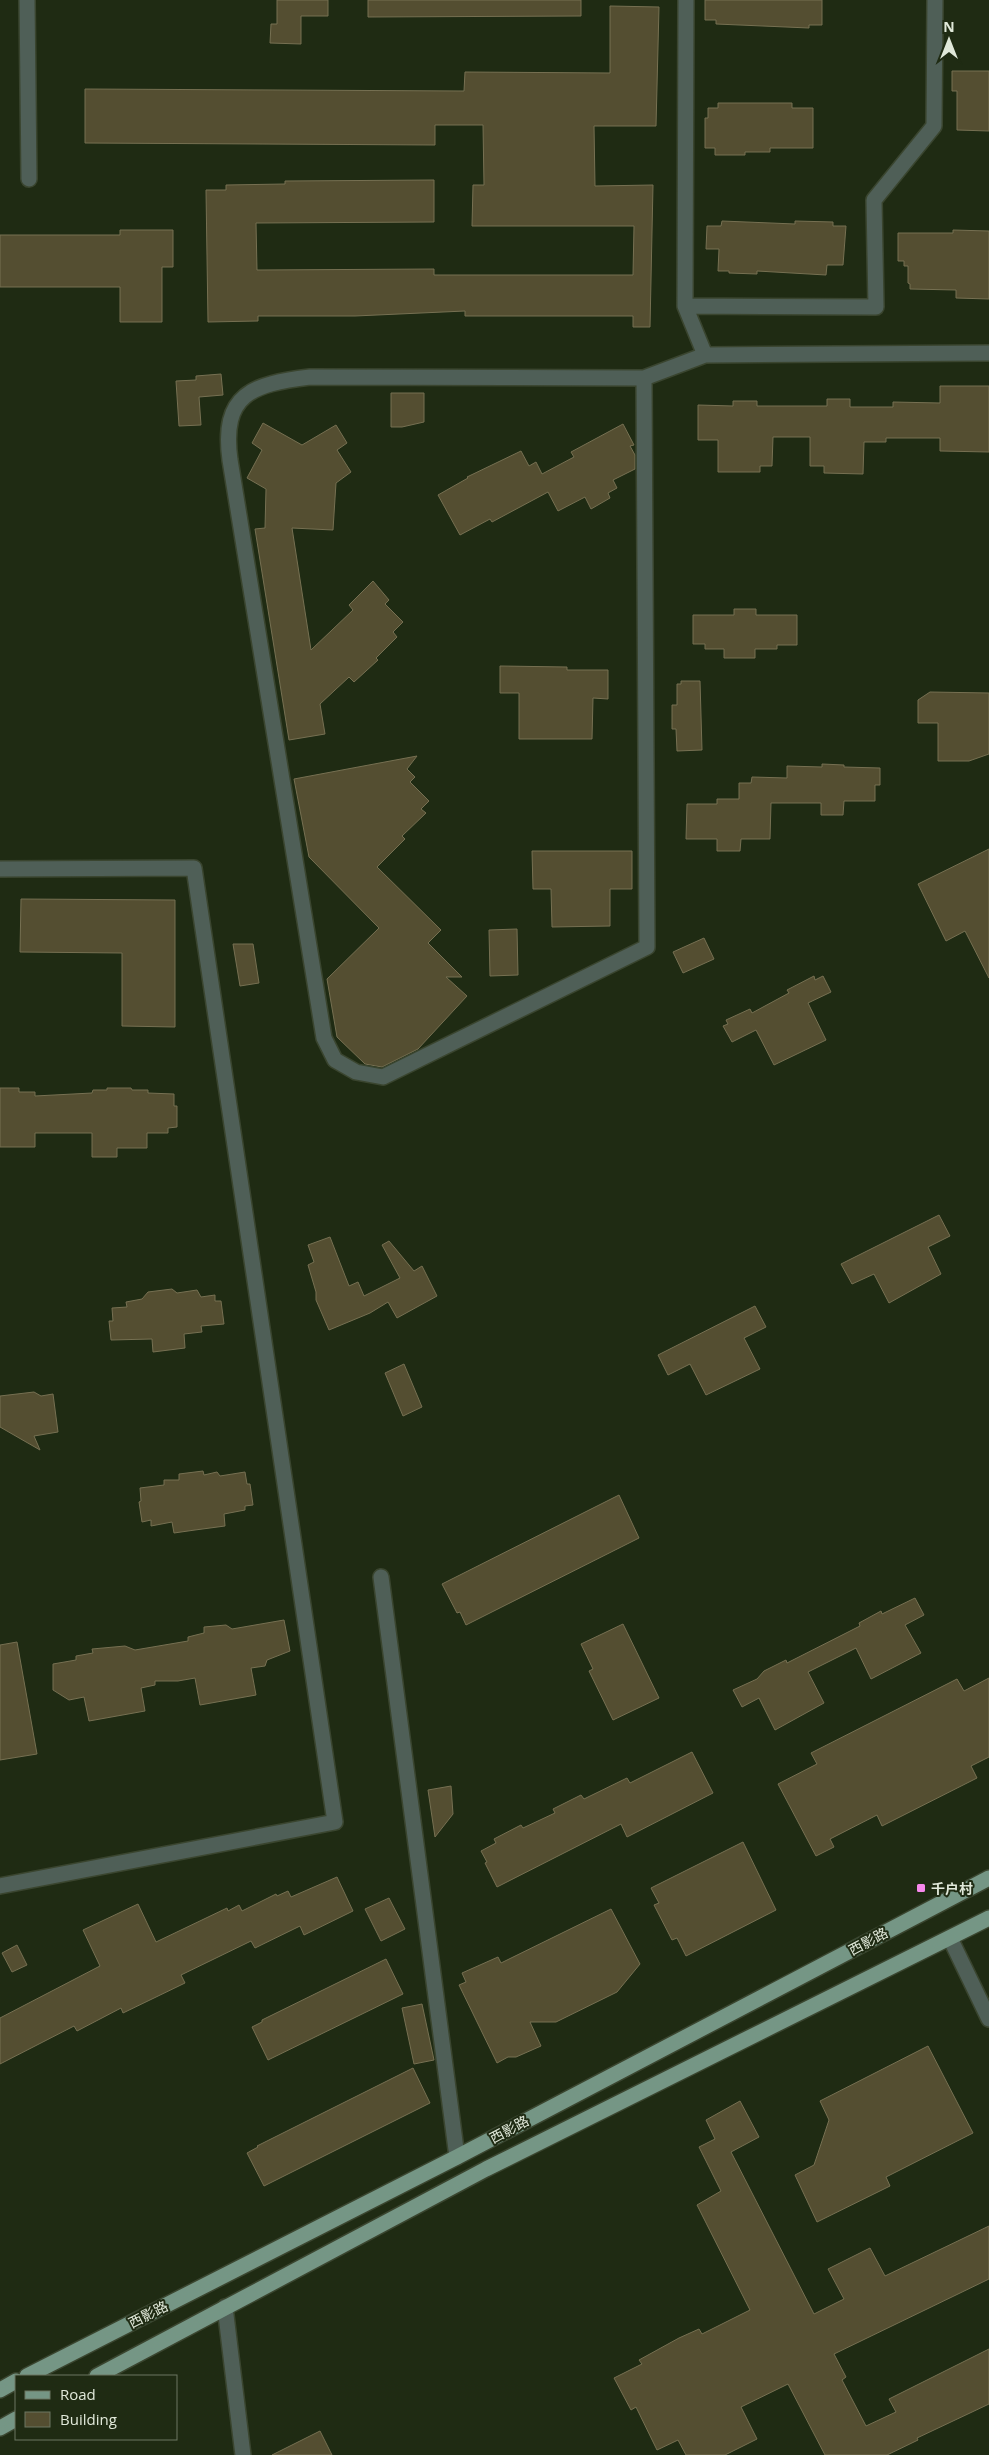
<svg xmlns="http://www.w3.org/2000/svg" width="989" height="2455" viewBox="0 0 989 2455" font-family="'Open Sans','Noto Sans SC',sans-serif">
  <rect width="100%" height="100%" fill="#1f2b13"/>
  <path fill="#544e31" stroke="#767052" d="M 277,0 L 328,0 L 328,16 L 301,16 L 301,44 L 270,43 L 271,24 L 277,24 Z
    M 368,0 L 581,0 L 581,16 L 368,17 Z
    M 705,0 L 822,0 L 822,25 L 809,25 L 809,28 L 716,24 L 716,20 L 705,20 Z
    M 610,6 L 659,7 L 656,126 L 594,126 L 595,186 L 653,185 L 650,327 L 633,327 L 633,316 L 465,316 L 465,311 L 355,316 L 258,316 L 258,321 L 208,322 L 206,190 L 226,190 L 226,185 L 285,184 L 285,181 L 434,180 L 434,222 L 256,223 L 257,270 L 434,269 L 434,275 L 633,275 L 634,226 L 472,226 L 473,185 L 484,185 L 483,125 L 435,125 L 435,145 L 85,143 L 85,89 L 464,91 L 465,72 L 610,73 Z
    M 952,71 L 989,71 L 989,131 L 957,130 L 957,91 L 952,91 Z
    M 718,103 L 792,103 L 792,108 L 813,108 L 813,148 L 770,148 L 770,152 L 745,152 L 745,155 L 715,155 L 715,148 L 705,148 L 705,118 L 708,118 L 708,108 L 718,108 Z
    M 722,221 L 795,224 L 795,221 L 833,222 L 833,226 L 846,226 L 843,265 L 827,265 L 826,275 L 757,271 L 757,274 L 729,273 L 729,271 L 718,271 L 719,249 L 706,249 L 707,226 L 721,226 Z
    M 120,230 L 173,230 L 173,267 L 162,267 L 162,322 L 120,322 L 120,287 L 0,287 L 0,235 L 120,235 Z
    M 953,230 L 989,231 L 989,299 L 956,298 L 956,290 L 910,289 L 910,284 L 908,283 L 908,266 L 904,266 L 904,261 L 898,261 L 898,233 L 953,233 Z
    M 221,374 L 223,395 L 199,397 L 201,425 L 179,426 L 176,381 L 196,380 L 196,376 Z
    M 940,386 L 989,386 L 989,452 L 940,451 L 940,438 L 886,438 L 886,442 L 864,442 L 863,474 L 824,473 L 824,466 L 810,466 L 810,437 L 773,437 L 772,466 L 760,466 L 760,472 L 718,472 L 718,440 L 698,440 L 698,405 L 733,406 L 733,401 L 757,401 L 757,406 L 827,406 L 827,399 L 850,399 L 850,407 L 893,407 L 893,402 L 940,403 Z
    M 391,393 L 424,393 L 424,422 L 402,427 L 391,427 Z
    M 263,423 L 302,445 L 336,425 L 347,443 L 337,450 L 351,472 L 336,483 L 333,530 L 292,528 L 311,650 L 353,610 L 349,605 L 373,581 L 389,600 L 385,604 L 403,622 L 393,632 L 397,637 L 376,658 L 378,660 L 354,682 L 349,677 L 320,704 L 325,734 L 289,740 L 255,529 L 265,528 L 266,489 L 247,478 L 262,450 L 252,443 Z
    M 623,424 L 634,445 L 630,446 L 635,455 L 635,469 L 613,480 L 617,488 L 608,493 L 610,498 L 591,509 L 585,497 L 558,511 L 548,492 L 492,522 L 490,519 L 460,535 L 438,495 L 468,478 L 467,477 L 521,451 L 529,466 L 536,462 L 542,474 L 574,457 L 571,452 Z
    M 734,609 L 756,609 L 756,615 L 797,615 L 797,645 L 777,645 L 777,649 L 755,649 L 755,658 L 724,658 L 724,649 L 705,649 L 705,644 L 693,644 L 693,615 L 734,615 Z
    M 500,666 L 567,667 L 567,670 L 608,670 L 608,699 L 593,698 L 592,739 L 519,739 L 519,693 L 500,693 Z
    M 681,681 L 700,681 L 702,750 L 677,751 L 676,729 L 672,729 L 672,705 L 677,705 L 677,684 L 681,684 Z
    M 930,692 L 989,693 L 989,754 L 969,761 L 938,761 L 938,723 L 918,723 L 918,700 Z
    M 417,756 L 407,769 L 415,777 L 410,782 L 429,801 L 421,809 L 426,813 L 402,836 L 405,839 L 377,867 L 441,930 L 428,943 L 462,977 L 446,977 L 467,996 L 418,1049 L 382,1067 L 365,1064 L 337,1037 L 327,979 L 379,928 L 309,857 L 294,779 Z
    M 822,764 L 844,765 L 844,767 L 880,768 L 880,785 L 875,785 L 875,801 L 844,801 L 843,815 L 821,815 L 821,803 L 771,803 L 770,839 L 741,839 L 740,851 L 717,851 L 717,839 L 686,839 L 687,804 L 717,804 L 717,799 L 739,799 L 739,783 L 751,783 L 752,777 L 787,778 L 787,766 L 822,767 Z
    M 989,849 L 989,978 L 965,931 L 946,941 L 918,884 Z
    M 532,851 L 632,851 L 632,889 L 610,889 L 610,926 L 552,927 L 551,889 L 533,889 Z
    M 21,899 L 175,900 L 175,1027 L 122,1026 L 122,953 L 20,952 Z
    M 517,929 L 518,975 L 490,976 L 489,930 Z
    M 704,938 L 714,959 L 683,973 L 673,952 Z
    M 233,944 L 253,944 L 259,983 L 240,986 Z
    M 814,976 L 815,980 L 823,976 L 831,992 L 808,1003 L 826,1040 L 774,1065 L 756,1030 L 732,1042 L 723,1026 L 728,1024 L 726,1020 L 750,1009 L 752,1013 L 789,993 L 787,990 Z
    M 0,1088 L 19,1088 L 19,1092 L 35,1092 L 35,1096 L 92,1093 L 93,1090 L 107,1090 L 107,1088 L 131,1088 L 132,1090 L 148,1090 L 148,1093 L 174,1094 L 174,1106 L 177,1106 L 177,1127 L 168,1128 L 168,1133 L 147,1133 L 147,1148 L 117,1148 L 117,1157 L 92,1157 L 92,1133 L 35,1133 L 35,1147 L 0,1147 Z
    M 939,1215 L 950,1236 L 928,1247 L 941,1274 L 889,1303 L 874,1274 L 852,1284 L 841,1264 Z
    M 330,1237 L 349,1286 L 358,1282 L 364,1296 L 400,1278 L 382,1245 L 389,1241 L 414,1271 L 422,1266 L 437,1296 L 397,1318 L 388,1302 L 370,1313 L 329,1330 L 316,1300 L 316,1292 L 308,1265 L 314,1262 L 308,1245 Z
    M 172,1289 L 177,1293 L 197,1290 L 201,1297 L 215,1295 L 215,1301 L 221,1301 L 224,1324 L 201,1326 L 202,1332 L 184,1334 L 185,1348 L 153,1352 L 152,1339 L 111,1340 L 109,1321 L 113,1321 L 112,1308 L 127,1307 L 126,1302 L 142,1299 L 148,1292 Z
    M 755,1306 L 766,1327 L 744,1338 L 760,1369 L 706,1395 L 690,1364 L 668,1375 L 658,1355 Z
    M 404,1364 L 422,1407 L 403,1416 L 385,1373 Z
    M 34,1392 L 41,1396 L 53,1394 L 58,1432 L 34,1436 L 40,1450 L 0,1427 L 0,1396 Z
    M 203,1471 L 204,1475 L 217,1472 L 220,1476 L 245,1472 L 247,1484 L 250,1484 L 253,1505 L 245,1506 L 245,1510 L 224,1514 L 225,1526 L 195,1530 L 174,1533 L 172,1522 L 151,1526 L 151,1520 L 142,1522 L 139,1502 L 141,1501 L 140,1488 L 164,1485 L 164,1480 L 179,1480 L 179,1474 Z
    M 619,1495 L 639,1538 L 466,1625 L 460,1612 L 457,1613 L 442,1584 Z
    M 915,1598 L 924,1615 L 905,1625 L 921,1653 L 871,1679 L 856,1648 L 808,1672 L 824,1703 L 775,1730 L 759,1698 L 742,1707 L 733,1690 L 757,1679 L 764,1671 L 786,1660 L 787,1663 L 860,1626 L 859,1623 L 881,1611 L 882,1614 Z
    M 284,1620 L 290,1651 L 267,1660 L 265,1666 L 251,1668 L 256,1695 L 200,1705 L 195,1678 L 178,1681 L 155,1681 L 155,1685 L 141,1688 L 145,1711 L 89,1721 L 84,1697 L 69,1700 L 53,1690 L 53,1664 L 76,1660 L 76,1656 L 93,1653 L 92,1649 L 125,1646 L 135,1650 L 188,1641 L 188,1637 L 204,1633 L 204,1627 L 226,1625 L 232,1629 Z
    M 623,1624 L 659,1698 L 613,1720 L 589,1671 L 593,1669 L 581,1644 Z
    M 17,1642 L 37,1754 L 0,1760 L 0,1645 Z
    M 989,1678 L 989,1757 L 971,1766 L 977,1778 L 882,1826 L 877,1815 L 830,1839 L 834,1847 L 816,1856 L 778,1784 L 817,1764 L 811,1753 L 957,1679 L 964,1691 Z
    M 692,1752 L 713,1793 L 627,1837 L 621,1824 L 497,1887 L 485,1863 L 487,1862 L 481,1851 L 496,1843 L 494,1839 L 521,1825 L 523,1828 L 555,1813 L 553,1809 L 581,1795 L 584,1799 L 627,1778 L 630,1783 Z
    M 451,1786 L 453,1814 L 435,1837 L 428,1790 Z
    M 743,1842 L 776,1910 L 686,1956 L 677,1938 L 672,1940 L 654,1905 L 659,1903 L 651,1888 Z
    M 337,1877 L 353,1911 L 304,1935 L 300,1926 L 255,1948 L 251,1941 L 181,1975 L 185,1983 L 123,2013 L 121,2008 L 77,2031 L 74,2026 L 0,2064 L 0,2018 L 100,1966 L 83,1930 L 138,1904 L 156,1942 L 227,1908 L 228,1911 L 239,1905 L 242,1911 L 276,1894 L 277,1896 L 288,1891 L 291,1897 Z
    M 389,1898 L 405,1929 L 381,1941 L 365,1909 Z
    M 611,1909 L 640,1964 L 617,1992 L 556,2022 L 530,2022 L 541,2046 L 516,2057 L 508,2057 L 497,2063 L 459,1985 L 466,1982 L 462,1973 L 498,1957 L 501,1963 Z
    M 17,1945 L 27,1965 L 12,1972 L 2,1953 Z
    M 386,1959 L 403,1994 L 268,2060 L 252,2027 L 262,2022 L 262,2020 Z
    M 422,2004 L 434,2060 L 414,2064 L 402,2008 Z
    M 928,2046 L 973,2133 L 886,2177 L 890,2186 L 817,2222 L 795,2175 L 814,2165 L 829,2120 L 820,2101 Z
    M 413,2068 L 430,2103 L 264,2186 L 247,2153 L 258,2147 L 257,2146 Z
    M 740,2101 L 759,2137 L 731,2152 L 814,2314 L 844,2299 L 828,2269 L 870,2248 L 885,2276 L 989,2226 L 989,2279 L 834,2354 L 846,2377 L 842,2380 L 866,2426 L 896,2412 L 889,2399 L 989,2349 L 989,2404 L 917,2438 L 918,2440 L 887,2455 L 825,2455 L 788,2384 L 741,2407 L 757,2439 L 725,2455 L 686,2455 L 678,2440 L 657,2450 L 636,2407 L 631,2410 L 614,2378 L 642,2364 L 639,2360 L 679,2338 L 699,2329 L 702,2334 L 750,2310 L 697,2205 L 721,2191 L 699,2147 L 715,2139 L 706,2120 Z
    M 320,2431 L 332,2455 L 272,2455 Z"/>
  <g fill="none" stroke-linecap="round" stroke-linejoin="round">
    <defs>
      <path id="street" d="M 27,0 L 29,179
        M 686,0 L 685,306 L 705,355
        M 685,306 L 876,307 L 874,200 L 934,126 L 935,0
        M 644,378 L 647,947 L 383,1077 L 356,1072 L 335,1060 L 324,1038 L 230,460 C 221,394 252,384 310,377 L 644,378 L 705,355 L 989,353
        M 0,869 L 194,868 L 335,1822 L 0,1886
        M 381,1577 L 457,2157
        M 950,1938 L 989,2019
        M 225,2307 L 243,2455"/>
      <path id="primary" d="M 27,2376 L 457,2157 L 989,1878
        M 97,2376 L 486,2169 L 989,1918
        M 0,2390 L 16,2381
        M 0,2428 L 16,2419"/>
    </defs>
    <use href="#street" stroke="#3a452f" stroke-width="18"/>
    <use href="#primary" stroke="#3a452f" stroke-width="18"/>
    <use href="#street" stroke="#4f5f57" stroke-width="15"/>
    <use href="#primary" stroke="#759685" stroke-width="15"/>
  </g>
  <rect fill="#f788ec" stroke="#1f2b13" stroke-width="2" x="916" y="1883" width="10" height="10" rx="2.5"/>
  <g text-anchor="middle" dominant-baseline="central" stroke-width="4" stroke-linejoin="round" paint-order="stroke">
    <g font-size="14" font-weight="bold" fill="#e0e8d9" stroke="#1f2b13" text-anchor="start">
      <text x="931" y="1888">千户村</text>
    </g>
    <g font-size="14" fill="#e0e8d9" stroke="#1f2b13">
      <text transform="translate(868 1941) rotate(-28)">西影路</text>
      <text transform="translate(509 2129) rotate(-28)">西影路</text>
      <text transform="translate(148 2314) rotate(-27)">西影路</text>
    </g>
  </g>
  <rect x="15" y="2375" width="162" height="65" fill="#1f2b13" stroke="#6c7762"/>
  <rect x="25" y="2391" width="25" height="8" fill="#759685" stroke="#6c7762"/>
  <text x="60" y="2400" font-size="15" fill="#e0e8d9">Road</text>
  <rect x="25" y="2412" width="25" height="15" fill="#544e31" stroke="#6c7762"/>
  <text x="60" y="2425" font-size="15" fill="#e0e8d9">Building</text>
  <g transform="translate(949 40)" stroke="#1f2b13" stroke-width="4" paint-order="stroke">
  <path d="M0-4L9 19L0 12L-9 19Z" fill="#e0e8d9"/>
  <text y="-8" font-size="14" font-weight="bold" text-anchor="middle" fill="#e0e8d9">N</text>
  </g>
</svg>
